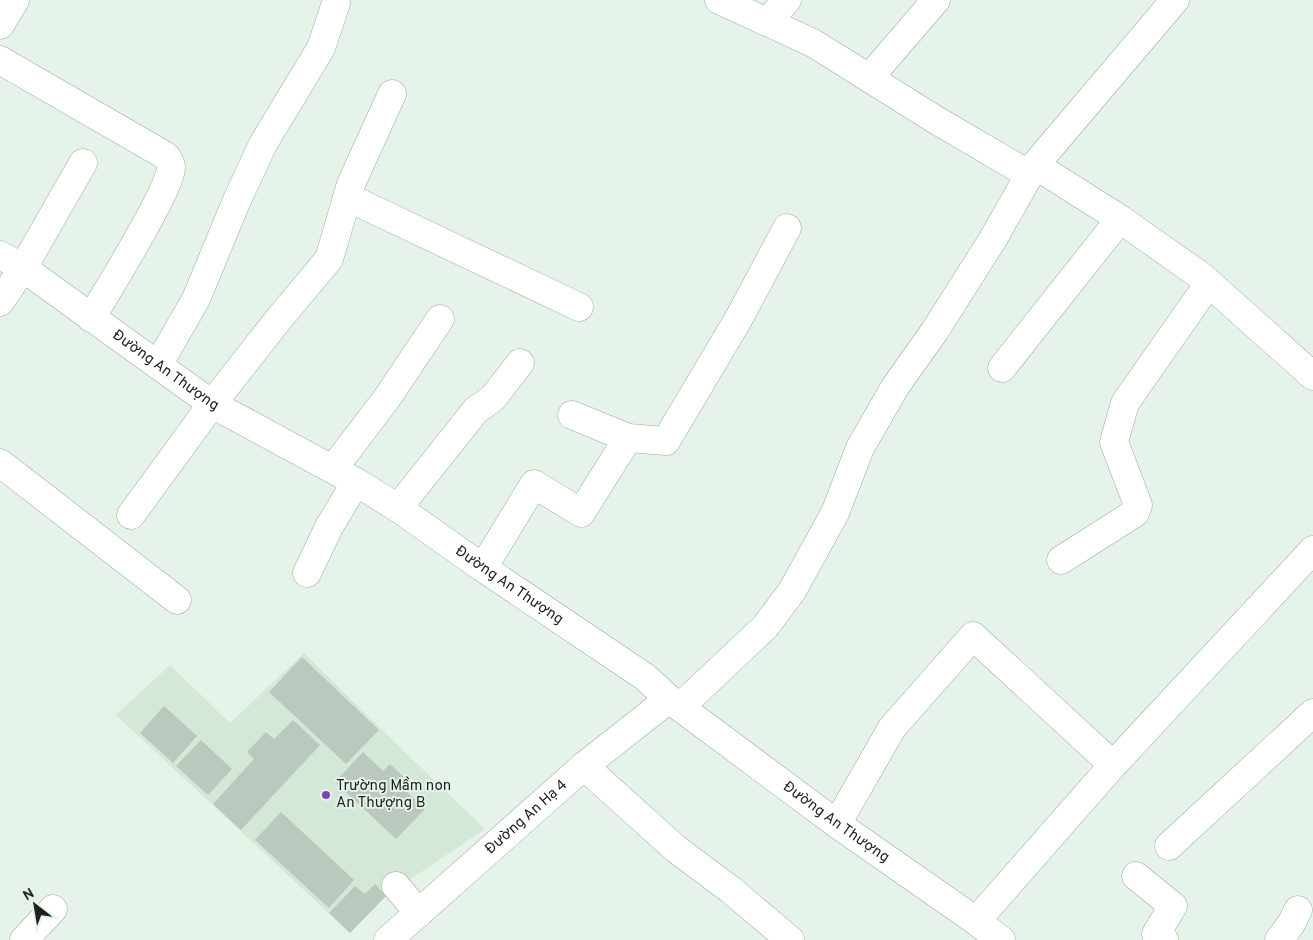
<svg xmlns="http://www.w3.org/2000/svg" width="1313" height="940" viewBox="0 0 1313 940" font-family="Overpass,sans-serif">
  <rect width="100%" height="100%" fill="#e5f3e8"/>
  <path fill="#d4e8d8" d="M 304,653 L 414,761 L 485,829 L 386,896 L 350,933 L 116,715 L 170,665 L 230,723 Z"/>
  <path fill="#bac8bd" d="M 302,657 L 379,730 L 346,764 L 269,692 Z
    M 164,706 L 197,736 L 173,763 L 140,733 Z
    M 293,720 L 320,745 L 241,830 L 213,804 L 254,759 L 247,752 L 266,732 L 274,739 Z
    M 201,740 L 232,769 L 208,795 L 176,766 Z
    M 363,752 L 383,771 L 390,764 L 410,783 L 404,789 L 425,809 L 396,839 L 335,782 Z
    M 281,812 L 354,880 L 329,908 L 255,840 Z
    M 375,884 L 386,896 L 350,933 L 329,913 L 355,886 L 365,894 Z"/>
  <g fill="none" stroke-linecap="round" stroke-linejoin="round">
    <defs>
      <g id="minor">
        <path d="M 719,0 L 813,43 L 936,120 L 1030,175"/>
        <path d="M 767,22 L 787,0"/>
        <path d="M 0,25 L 15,0"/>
        <path d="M 0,60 L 166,156 C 168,159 171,163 171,167 C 173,185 105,295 91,318"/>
        <path d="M 869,78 L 936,0"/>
        <path d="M 1035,165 L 1120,219 L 1201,276 L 1313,376"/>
        <path d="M 347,197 L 579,307"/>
        <path id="s1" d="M 0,255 L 23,268 L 212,404 L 356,482 L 398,508 L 483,568 L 645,677 L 669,699 L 837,824 L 976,921 L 1001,940"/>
        <path d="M 0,302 L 23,268 L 83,163"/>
        <path d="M 158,365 L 196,299 L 237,200 L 263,144 L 321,48 L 336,3"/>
        <path d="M 1002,368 L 1120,219"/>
        <path d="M 572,415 L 628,438"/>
        <path d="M 0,463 L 177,600"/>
        <path d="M 333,469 L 387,398 L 440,319"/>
        <path d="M 398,508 L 476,410 L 493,398 L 520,363"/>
        <path d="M 131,515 L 212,404 L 278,320 L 329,259 L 351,184 L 392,94"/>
        <path d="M 1061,560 L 1135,513 L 1138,505 L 1114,442 L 1125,403 L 1209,283"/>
        <path d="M 483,568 L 534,484 L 581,513 L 628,438 L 666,441 L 739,318 L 787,228"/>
        <path d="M 307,573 L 329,527 L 356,482"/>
        <path d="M 680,707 L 765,627 L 792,591 L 835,513 L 860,448 L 895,387 L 934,332 L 993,239 L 1035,165 L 1175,0"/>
        <path d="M 584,766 L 676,849 L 731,890 L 790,940"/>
        <path d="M 837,824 L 892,728 L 973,636 L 1113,765"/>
        <path d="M 1169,846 L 1313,713"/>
        <path d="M 1136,876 L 1173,906 L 1156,934 L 1164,940"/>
        <path d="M 396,886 L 419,913"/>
        <path d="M 976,921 L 1113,765 L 1313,550"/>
        <path d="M 24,940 L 53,909"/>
        <path id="s2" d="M 388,940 L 584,766 L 669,699"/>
        <path d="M 1279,940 L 1291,924 L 1298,910"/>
      </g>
    </defs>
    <use href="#minor" stroke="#9daaa0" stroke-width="29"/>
    <use href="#minor" stroke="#fff" stroke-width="28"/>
  </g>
  <circle fill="#7c43ba" stroke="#e5f3e8" stroke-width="2" cx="326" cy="795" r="5"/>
  <g text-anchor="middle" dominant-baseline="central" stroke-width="4" stroke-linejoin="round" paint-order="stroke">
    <g font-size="15" fill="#1d221e" stroke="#e5f3e8">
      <text stroke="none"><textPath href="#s1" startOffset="202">Đường An Thượng</textPath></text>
      <text stroke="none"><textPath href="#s1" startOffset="608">Đường An Thượng</textPath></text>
      <text stroke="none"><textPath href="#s2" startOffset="185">Đường An Hạ 4</textPath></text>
      <text stroke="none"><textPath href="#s1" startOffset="1012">Đường An Thượng</textPath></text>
    </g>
    <g font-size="15" fill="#1d221e" stroke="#e5f3e8" text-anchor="start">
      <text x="336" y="786">Trường Mầm non<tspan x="336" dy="17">An Thượng B</tspan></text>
    </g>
  </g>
  <g transform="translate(35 905) rotate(329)" stroke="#e5f3e8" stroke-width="4" paint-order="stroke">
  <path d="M0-4L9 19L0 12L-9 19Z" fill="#1d221e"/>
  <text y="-8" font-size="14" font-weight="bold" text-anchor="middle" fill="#1d221e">N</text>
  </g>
</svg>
